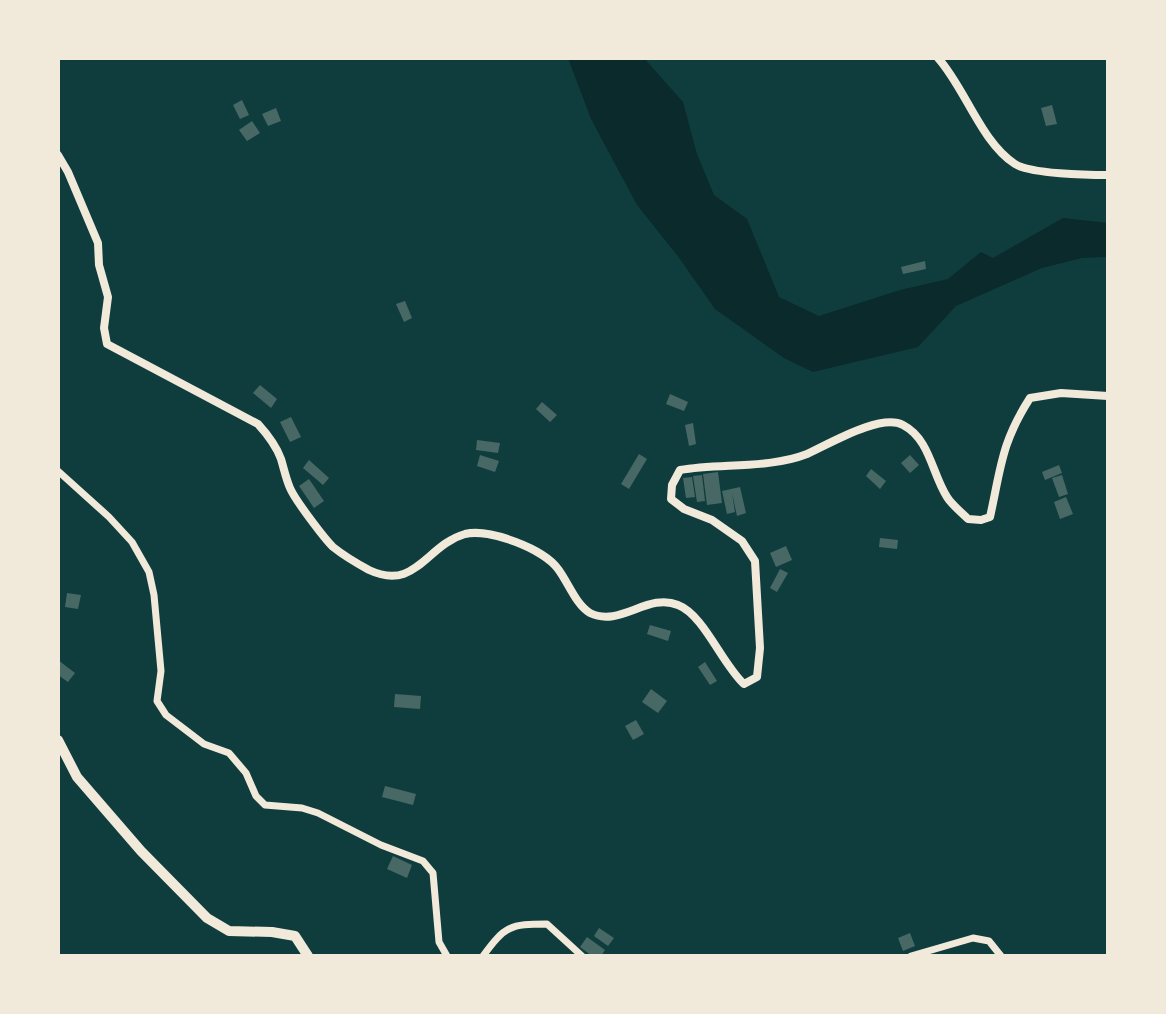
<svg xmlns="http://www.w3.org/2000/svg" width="1166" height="1014" viewBox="0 0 1166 1014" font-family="Mulish,sans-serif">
  <rect width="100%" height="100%" fill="#0f3d3e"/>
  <path fill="#0a2a2b" d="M 568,58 L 644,58 L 683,102 L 697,154 L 714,195 L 747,219 L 779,297 L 819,316 L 900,290 L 948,279 L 981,252 L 993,258 L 1063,218 L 1108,223 L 1108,257 L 1082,258 L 1042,268 L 956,306 L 918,347 L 813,372 L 784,358 L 715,309 L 677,255 L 637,205 L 591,119 Z"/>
  <path fill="#486865" d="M 242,100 L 249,115 L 240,119 L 233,105 Z
    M 1052,105 L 1057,124 L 1046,126 L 1041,108 Z
    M 276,108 L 281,121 L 268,126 L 262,114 Z
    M 252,121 L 260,133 L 247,141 L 239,130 Z
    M 925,261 L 926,269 L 903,274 L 901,267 Z
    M 405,301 L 412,318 L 404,322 L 396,304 Z
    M 260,385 L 277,399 L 271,408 L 253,393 Z
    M 670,394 L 688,402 L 684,411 L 666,404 Z
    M 542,402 L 557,415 L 550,422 L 536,409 Z
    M 291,417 L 301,437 L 290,442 L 280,422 Z
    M 693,423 L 696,444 L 689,446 L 685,425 Z
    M 477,440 L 500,443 L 498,453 L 476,450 Z
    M 639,454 L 647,459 L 629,489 L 621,484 Z
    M 480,455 L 499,461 L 495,472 L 477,466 Z
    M 910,455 L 919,465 L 910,473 L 901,463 Z
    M 309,460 L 329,478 L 323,485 L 303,468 Z
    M 1059,465 L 1062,473 L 1045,480 L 1042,472 Z
    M 871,469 L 886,481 L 880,489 L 866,476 Z
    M 718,472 L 722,503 L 707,505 L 703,474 Z
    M 702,475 L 705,501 L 697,502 L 693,476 Z
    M 1062,475 L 1068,494 L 1059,497 L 1052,478 Z
    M 692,477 L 695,497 L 686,498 L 683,478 Z
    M 309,479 L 324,501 L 314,508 L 299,486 Z
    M 740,487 L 746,513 L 737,516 L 732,493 L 735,512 L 727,514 L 722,491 Z
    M 1066,497 L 1073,514 L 1060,519 L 1054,502 Z
    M 880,538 L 898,540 L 897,549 L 879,547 Z
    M 786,546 L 792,560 L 776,567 L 770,553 Z
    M 780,569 L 788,573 L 777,592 L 770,588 Z
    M 67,593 L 81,595 L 78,609 L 65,607 Z
    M 650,625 L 671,631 L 668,641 L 647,634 Z
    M 58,660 L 75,673 L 68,682 L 58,675 Z
    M 705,662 L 717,681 L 710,685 L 698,667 Z
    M 651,689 L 667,701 L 658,713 L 642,702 Z
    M 395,694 L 421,696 L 420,709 L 394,707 Z
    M 636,720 L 644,734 L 633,740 L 625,726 Z
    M 385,786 L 416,794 L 413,805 L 382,797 Z
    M 393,856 L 412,865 L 407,878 L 387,869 Z
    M 599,928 L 614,938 L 608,946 L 594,936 Z
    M 910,933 L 915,946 L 903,951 L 898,938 Z
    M 587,937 L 605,950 L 601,956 L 592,956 L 580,947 Z"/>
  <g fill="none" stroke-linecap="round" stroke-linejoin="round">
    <path stroke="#f1e9da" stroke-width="7" d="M 58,471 L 109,517 L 132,542 L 149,572 L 154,595 L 161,671 L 157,701 L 166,715 L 204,744 L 229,753 L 246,773 L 256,796 L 265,805 L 302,808 L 318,813 L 381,845 L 423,861 L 433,873 L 439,942 L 447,956
      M 483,956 C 505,926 510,924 547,924 L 582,956
      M 911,956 L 973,938 L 989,941 L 1001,956"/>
    <path stroke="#f1e9da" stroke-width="8" d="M 938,58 C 965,88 981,142 1015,164 C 1031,174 1088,175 1108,175
      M 58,155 L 68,172 L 98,243 L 99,265 L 108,297 L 104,328 L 107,344 L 258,424 C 268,435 276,445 281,459 C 284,469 286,479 290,488 C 295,500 324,538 333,547 C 343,555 358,564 369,570 C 416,592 426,545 465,534 C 489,528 544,549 558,569 C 568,582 576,605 590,613 C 620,628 648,592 678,605 C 704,615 722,664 744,684 L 757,677 L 760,648 L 755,561 L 742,541 L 712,520 L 684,509 L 671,499 L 672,485 L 680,470 C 720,463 769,469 807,454 C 829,444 881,413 903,425 C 930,439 932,474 947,497 C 952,505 961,512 968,519 L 981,520 L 990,517 C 1001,468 1001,443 1030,398 L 1061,393 L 1108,396"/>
    <path stroke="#f1e9da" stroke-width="10" d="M 58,740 L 77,777 L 141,851 L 207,918 L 229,931 L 272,932 L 295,936 L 308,956"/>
  </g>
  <rect width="1166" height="1014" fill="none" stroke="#f1e9da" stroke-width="120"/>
</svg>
